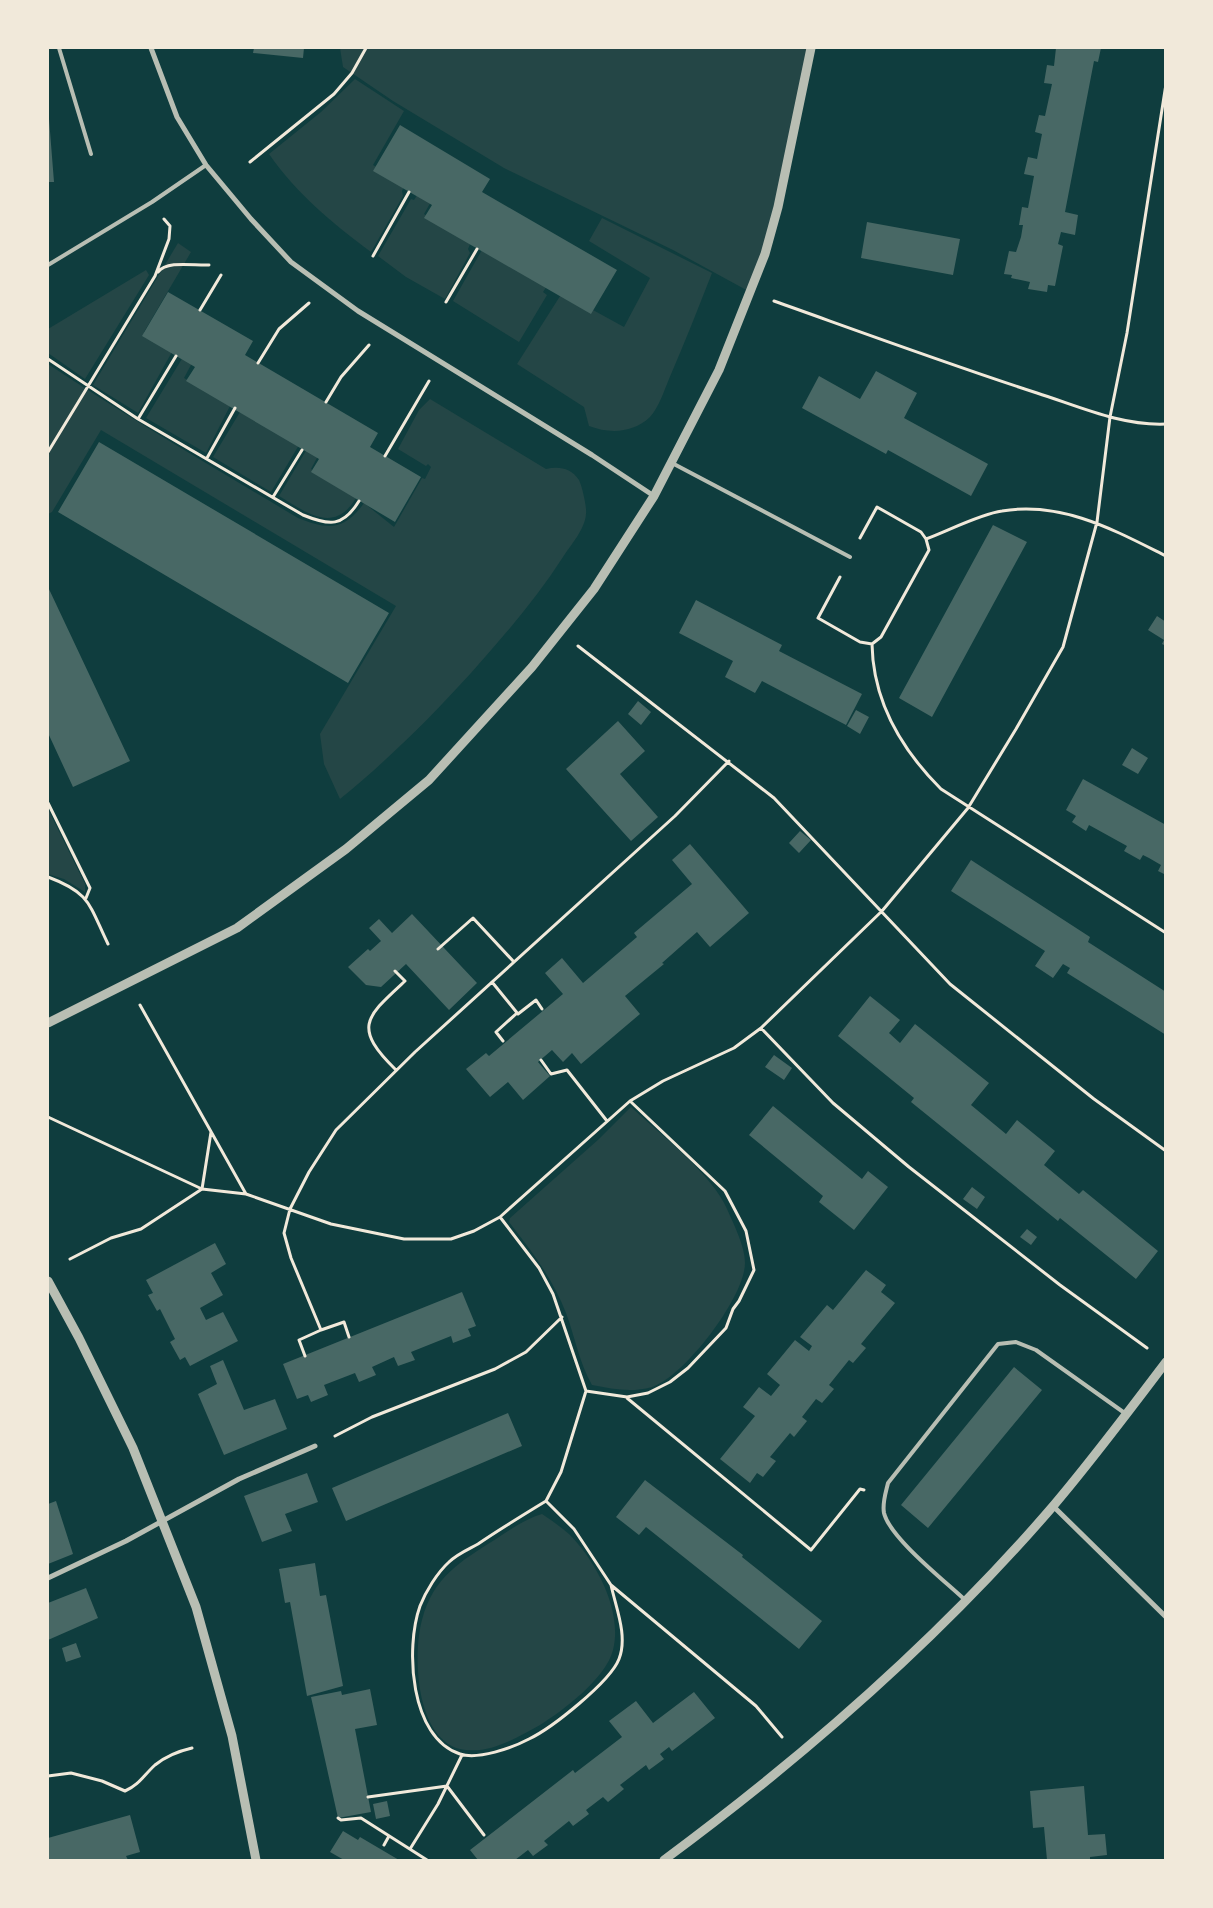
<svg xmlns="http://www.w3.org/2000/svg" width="1213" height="1908" viewBox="0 0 1213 1908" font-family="Overpass,sans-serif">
  <rect width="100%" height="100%" fill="#0f3d3e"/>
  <path fill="#244646" d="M 340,48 L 811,48 L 778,207 L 750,292 L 673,250 L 504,168 L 393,101 L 343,67 Z
    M 355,79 L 404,111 L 373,165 L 405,184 L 402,191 L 403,196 L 371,252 C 332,223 296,193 269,154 L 321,112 Z
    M 419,192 L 432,200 L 424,214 L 471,242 L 468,249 L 470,253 L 445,299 L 406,277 L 378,256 L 411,199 L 414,200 Z
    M 602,218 L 712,273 C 698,309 684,344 669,379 C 664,391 659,407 650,417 C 633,433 610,434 589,426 L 584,407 L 517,364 L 562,293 L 624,327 L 650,278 L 589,241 Z
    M 178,243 L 191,252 L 144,332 L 173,350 L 138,413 L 93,385 Z
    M 483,248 L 547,286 L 543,292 L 547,295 L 519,342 L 453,301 Z
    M 146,270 L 149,275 L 85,379 L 48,353 L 48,329 Z
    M 183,357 L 192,363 L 184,378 L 231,404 L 206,453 L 146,418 Z
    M 48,364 C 129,418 214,468 298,518 C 328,530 344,531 364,503 L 394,527 L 422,478 L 425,479 L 431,467 L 428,464 L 426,466 L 398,449 L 419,410 L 430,399 L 546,469 C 559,466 571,468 579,480 C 582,486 587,507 586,514 C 585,529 571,545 563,557 C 536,599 504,636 471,673 C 430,718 388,760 340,799 L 324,764 L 320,734 L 396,606 L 101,430 L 52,512 L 48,514 Z
    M 240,412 L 299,445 L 271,492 L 213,457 Z
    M 307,449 L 318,456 L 311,469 L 356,498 C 334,535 306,512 279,496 Z
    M 48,809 L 85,884 L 85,892 L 64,879 L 48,874 Z
    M 631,1107 C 659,1133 713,1175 727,1209 C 734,1225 745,1246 745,1263 C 745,1297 684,1377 652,1387 C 631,1393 613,1389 592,1385 C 579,1362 575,1337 566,1313 C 553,1279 531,1250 509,1222 L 510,1218 L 599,1139 Z
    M 542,1514 C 551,1520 561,1527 569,1534 C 596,1561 623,1611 613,1650 C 606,1678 564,1710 540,1725 C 518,1737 492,1753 466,1750 C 416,1745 412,1656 422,1620 C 433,1577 461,1561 496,1539 C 511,1529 525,1519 542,1514 Z"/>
  <path fill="#486865" d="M 254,48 L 304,48 L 303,58 L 253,53 Z
    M 1056,48 L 1101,48 L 1098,62 L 1094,61 L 1065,212 L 1078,215 L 1075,235 L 1061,232 L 1058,244 L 1063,246 L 1055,286 L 1048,285 L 1047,292 L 1028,289 L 1030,282 L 1011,278 L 1012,275 L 1004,274 L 1009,251 L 1016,252 L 1021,237 L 1023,225 L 1019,225 L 1022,207 L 1028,208 L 1034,176 L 1024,174 L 1028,157 L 1037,159 L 1042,134 L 1035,132 L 1039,115 L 1045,116 L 1052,84 L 1044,83 L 1047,65 L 1054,66 Z
    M 48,106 L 54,182 L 48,182 Z
    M 400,125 L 490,179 L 482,192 L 617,270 L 591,314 L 424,218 L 432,205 L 373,171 Z
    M 867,222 L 960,239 L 953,275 L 861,258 Z
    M 168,292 L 253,341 L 245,355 L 378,433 L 370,447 L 421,477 L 395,522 L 311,472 L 319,459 L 186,381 L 195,367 L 142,336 Z
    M 876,371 L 917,393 L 904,418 L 988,464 L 971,496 L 888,450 L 886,454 L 802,408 L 819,376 L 860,399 Z
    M 99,442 L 389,613 L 348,683 L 58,512 Z
    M 993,525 L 1027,542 L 932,717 L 899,698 Z
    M 48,587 L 130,761 L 73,787 L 48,733 Z
    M 696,600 L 782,645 L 779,651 L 862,694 L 846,725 L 762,681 L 755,693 L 725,677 L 733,661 L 679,633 Z
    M 1157,616 L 1166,622 L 1166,646 L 1162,644 L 1164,640 L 1148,630 Z
    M 638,701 L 651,712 L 641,725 L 628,714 Z
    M 856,710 L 869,717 L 860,734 L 847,726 Z
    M 618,721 L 645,751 L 620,774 L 658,817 L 631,841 L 566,769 Z
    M 1132,748 L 1148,758 L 1138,774 L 1122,765 Z
    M 1083,779 L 1166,825 L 1166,875 L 1158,871 L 1161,865 L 1149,858 L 1143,855 L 1140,860 L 1124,851 L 1127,846 L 1089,825 L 1086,831 L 1072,822 L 1076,816 L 1066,810 Z
    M 800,831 L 811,840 L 799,853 L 789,843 Z
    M 690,844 L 749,913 L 710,947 L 697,932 L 662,963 L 664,964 L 625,996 L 640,1014 L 581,1064 L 572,1053 L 563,1062 L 552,1050 L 538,1062 L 550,1076 L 523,1100 L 508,1082 L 490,1097 L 466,1069 L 486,1053 L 489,1056 L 563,994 L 545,973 L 562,958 L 583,983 L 637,937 L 634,933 L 692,884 L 672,860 Z
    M 971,860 L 1090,937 L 1088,942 L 1166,992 L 1166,1035 L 1067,973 L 1070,968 L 1063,964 L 1053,978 L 1035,966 L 1045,951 L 951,891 Z
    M 412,914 L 477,983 L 449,1010 L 406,964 L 381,987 L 366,985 L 348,967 L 368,949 L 370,951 L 381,941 L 369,928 L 379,919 L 392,933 Z
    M 870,996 L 900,1020 L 889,1033 L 900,1043 L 915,1024 L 989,1083 L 971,1105 L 1006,1134 L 1017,1120 L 1055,1151 L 1044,1165 L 1079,1194 L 1083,1190 L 1158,1251 L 1136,1279 L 1060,1218 L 1058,1221 L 911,1102 L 914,1098 L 838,1036 Z
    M 774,1055 L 792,1068 L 784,1080 L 765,1067 Z
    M 773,1106 L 862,1179 L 868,1171 L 888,1187 L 854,1230 L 819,1202 L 823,1196 L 749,1135 Z
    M 972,1187 L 985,1197 L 977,1209 L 963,1199 Z
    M 1027,1229 L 1037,1237 L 1031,1245 L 1020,1237 Z
    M 215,1243 L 226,1264 L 211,1273 L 223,1295 L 200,1308 L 206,1320 L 223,1312 L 238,1341 L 190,1366 L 185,1357 L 180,1360 L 170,1342 L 175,1339 L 160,1309 L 157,1311 L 148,1295 L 153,1293 L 146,1280 Z
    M 866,1270 L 886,1285 L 881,1292 L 895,1303 L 861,1344 L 866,1348 L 853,1363 L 849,1360 L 829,1385 L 834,1389 L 822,1403 L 816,1399 L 802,1417 L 807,1421 L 794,1437 L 790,1433 L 770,1457 L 776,1461 L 763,1477 L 757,1473 L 750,1483 L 720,1459 L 755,1416 L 743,1407 L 759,1387 L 771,1396 L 780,1385 L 767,1374 L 795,1340 L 809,1351 L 812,1346 L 800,1337 L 827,1305 L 833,1310 Z
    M 462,1292 L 476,1326 L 468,1329 L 471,1336 L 453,1343 L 451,1336 L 411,1352 L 415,1360 L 398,1366 L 394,1357 L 372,1367 L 376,1375 L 359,1382 L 355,1373 L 324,1385 L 328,1395 L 311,1402 L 308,1395 L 297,1399 L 283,1364 Z
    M 223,1360 L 244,1410 L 275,1399 L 287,1429 L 224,1455 L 198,1394 L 217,1384 L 210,1366 Z
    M 1014,1367 L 1042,1390 L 928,1528 L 901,1505 Z
    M 508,1413 L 522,1446 L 346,1521 L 332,1488 Z
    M 307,1473 L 318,1502 L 285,1514 L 292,1531 L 262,1542 L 244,1496 Z
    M 645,1480 L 743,1555 L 742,1557 L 822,1621 L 799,1649 L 646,1527 L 639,1535 L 616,1517 Z
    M 56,1501 L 73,1554 L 48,1564 L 48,1504 Z
    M 315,1563 L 320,1596 L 326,1595 L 343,1686 L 307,1696 L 290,1602 L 285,1603 L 279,1569 Z
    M 86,1588 L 98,1618 L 48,1640 L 48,1603 Z
    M 76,1643 L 81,1657 L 66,1662 L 62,1648 Z
    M 370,1689 L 377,1725 L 355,1729 L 371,1812 L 338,1818 L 311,1697 L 341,1691 L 342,1695 Z
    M 694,1692 L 715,1718 L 672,1751 L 669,1747 L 660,1754 L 664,1759 L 649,1770 L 646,1765 L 620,1785 L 624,1789 L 608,1802 L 603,1797 L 586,1810 L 589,1814 L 573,1826 L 569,1821 L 544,1841 L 548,1845 L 533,1856 L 528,1850 L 515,1860 L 478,1860 L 470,1850 L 573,1770 L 575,1773 L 622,1737 L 609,1721 L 636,1701 L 653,1723 Z
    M 1084,1786 L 1088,1835 L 1105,1834 L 1107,1855 L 1090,1857 L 1090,1860 L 1047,1860 L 1044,1827 L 1033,1828 L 1030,1791 Z
    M 387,1801 L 390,1816 L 376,1819 L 373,1804 Z
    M 130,1815 L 140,1852 L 126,1856 L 128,1860 L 48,1860 L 48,1838 Z
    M 343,1831 L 358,1840 L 360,1837 L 399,1860 L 344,1860 L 330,1852 Z"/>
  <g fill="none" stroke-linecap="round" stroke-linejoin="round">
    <path stroke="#f1e9da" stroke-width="3" d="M 250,162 L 334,94 L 352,73 L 366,48
      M 373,256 L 409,192
      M 158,272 C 167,260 195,266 209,265
      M 774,301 C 861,332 948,364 1037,393 C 1078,406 1121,426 1166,424
      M 446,302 L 477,249
      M 200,310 L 221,275
      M 48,359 L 138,419 L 303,515 C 330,526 343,527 359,501
      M 258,363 L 279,329 L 309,303
      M 326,402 L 341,377 L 369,345
      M 138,419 L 176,356
      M 48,452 L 155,276 L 169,239 L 170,226 L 164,219
      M 385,456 L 429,381
      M 207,458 L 235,408
      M 273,497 L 302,450
      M 860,538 L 877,507 L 921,532 L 926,539
      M 1166,556 C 1114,530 1062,501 1002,511 C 980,514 948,531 926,539 L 929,550 L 881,637 L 872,644 C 873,701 901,749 941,789 L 1166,933
      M 840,577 L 818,618 L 860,642 L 872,644
      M 578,646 L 774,798 L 950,984 L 1094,1099 L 1166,1151
      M 48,803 L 90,888 L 86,898
      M 48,877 C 91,893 89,905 108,944
      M 438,949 L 473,918 L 514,962
      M 395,971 L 405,981 C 366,1017 352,1027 396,1070
      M 492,982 L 518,1014 L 536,1000 L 542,1009
      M 140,1005 L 246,1194
      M 761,1028 L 833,1103 L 909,1167 L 1060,1285 L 1147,1348
      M 503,1041 L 496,1032 L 517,1013
      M 541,1060 L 551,1074 L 567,1070 L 607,1121
      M 48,1117 L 202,1189 L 211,1132
      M 500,1217 L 539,1268 L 553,1294 L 586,1391 L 627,1397 L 648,1393 L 670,1382 L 688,1368 L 726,1328 L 733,1309 L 739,1301 L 754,1270 L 746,1231 L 725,1191 L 630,1101
      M 70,1259 L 111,1238 L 141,1229 L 202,1189 L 246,1194 L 331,1224 L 404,1239 L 451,1239 L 474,1231 L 500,1217 L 630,1101 L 663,1081 L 734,1048 L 761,1028 L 882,911 L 968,808 L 1016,729 L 1063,647 L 1097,522 L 1110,417 L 1127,333 L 1166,84
      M 349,1337 L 344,1322 L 321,1330 L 291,1258 L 284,1233 L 290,1209 L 309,1172 L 336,1130 L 415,1052 L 675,816 L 729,761
      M 305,1356 L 299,1340 L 321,1330
      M 586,1391 L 561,1472 L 546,1501 L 574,1529 L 611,1585 L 756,1706 L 782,1737
      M 627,1398 L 811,1550 L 860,1489 L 864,1490
      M 335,1436 L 372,1417 L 495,1369 L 526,1352 L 562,1317
      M 546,1501 C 523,1515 500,1529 478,1544 C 469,1549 457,1554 449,1562 C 437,1573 426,1591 420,1606 C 405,1648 410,1738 460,1754 C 478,1760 512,1748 529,1739 C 552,1728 610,1682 619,1659 C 628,1636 616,1608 611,1585
      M 48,1776 L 71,1773 L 102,1781 L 125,1791 C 139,1785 144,1775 155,1765 C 166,1756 179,1751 192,1748
      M 368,1797 L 447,1786 L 484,1835
      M 338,1818 L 341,1820 L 361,1818 L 427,1860
      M 384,1845 L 389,1836
      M 410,1849 L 438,1804 L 462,1755"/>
    <path stroke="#b8beb3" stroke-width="4" d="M 59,48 L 91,154
      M 48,265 L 152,202 L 206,165
      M 672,463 L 850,557
      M 965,1600 C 945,1581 890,1538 884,1513 C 882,1503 886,1492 888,1483 L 998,1344 L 1016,1342 L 1036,1350 L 1126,1414"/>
    <path stroke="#b8beb3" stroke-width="5" d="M 151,48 L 177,117 L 206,165 L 251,219 L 291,262 L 358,311 L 592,455 L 654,496
      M 1053,1506 L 1166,1617
      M 48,1578 L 126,1541 L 239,1479 L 315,1446"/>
    <path stroke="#b8beb3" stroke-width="9" d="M 48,1023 L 237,928 L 346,849 L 429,780 L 532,667 L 594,589 L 654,496 L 719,370 L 765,254 L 778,207 L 811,48
      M 48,1281 L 79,1338 L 133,1448 L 196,1607 L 232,1736 L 256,1860
      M 664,1860 C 806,1755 939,1639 1054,1505 C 1093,1459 1129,1411 1166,1362"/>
  </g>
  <rect width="1213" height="1908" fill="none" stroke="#f1e9da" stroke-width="98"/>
</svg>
